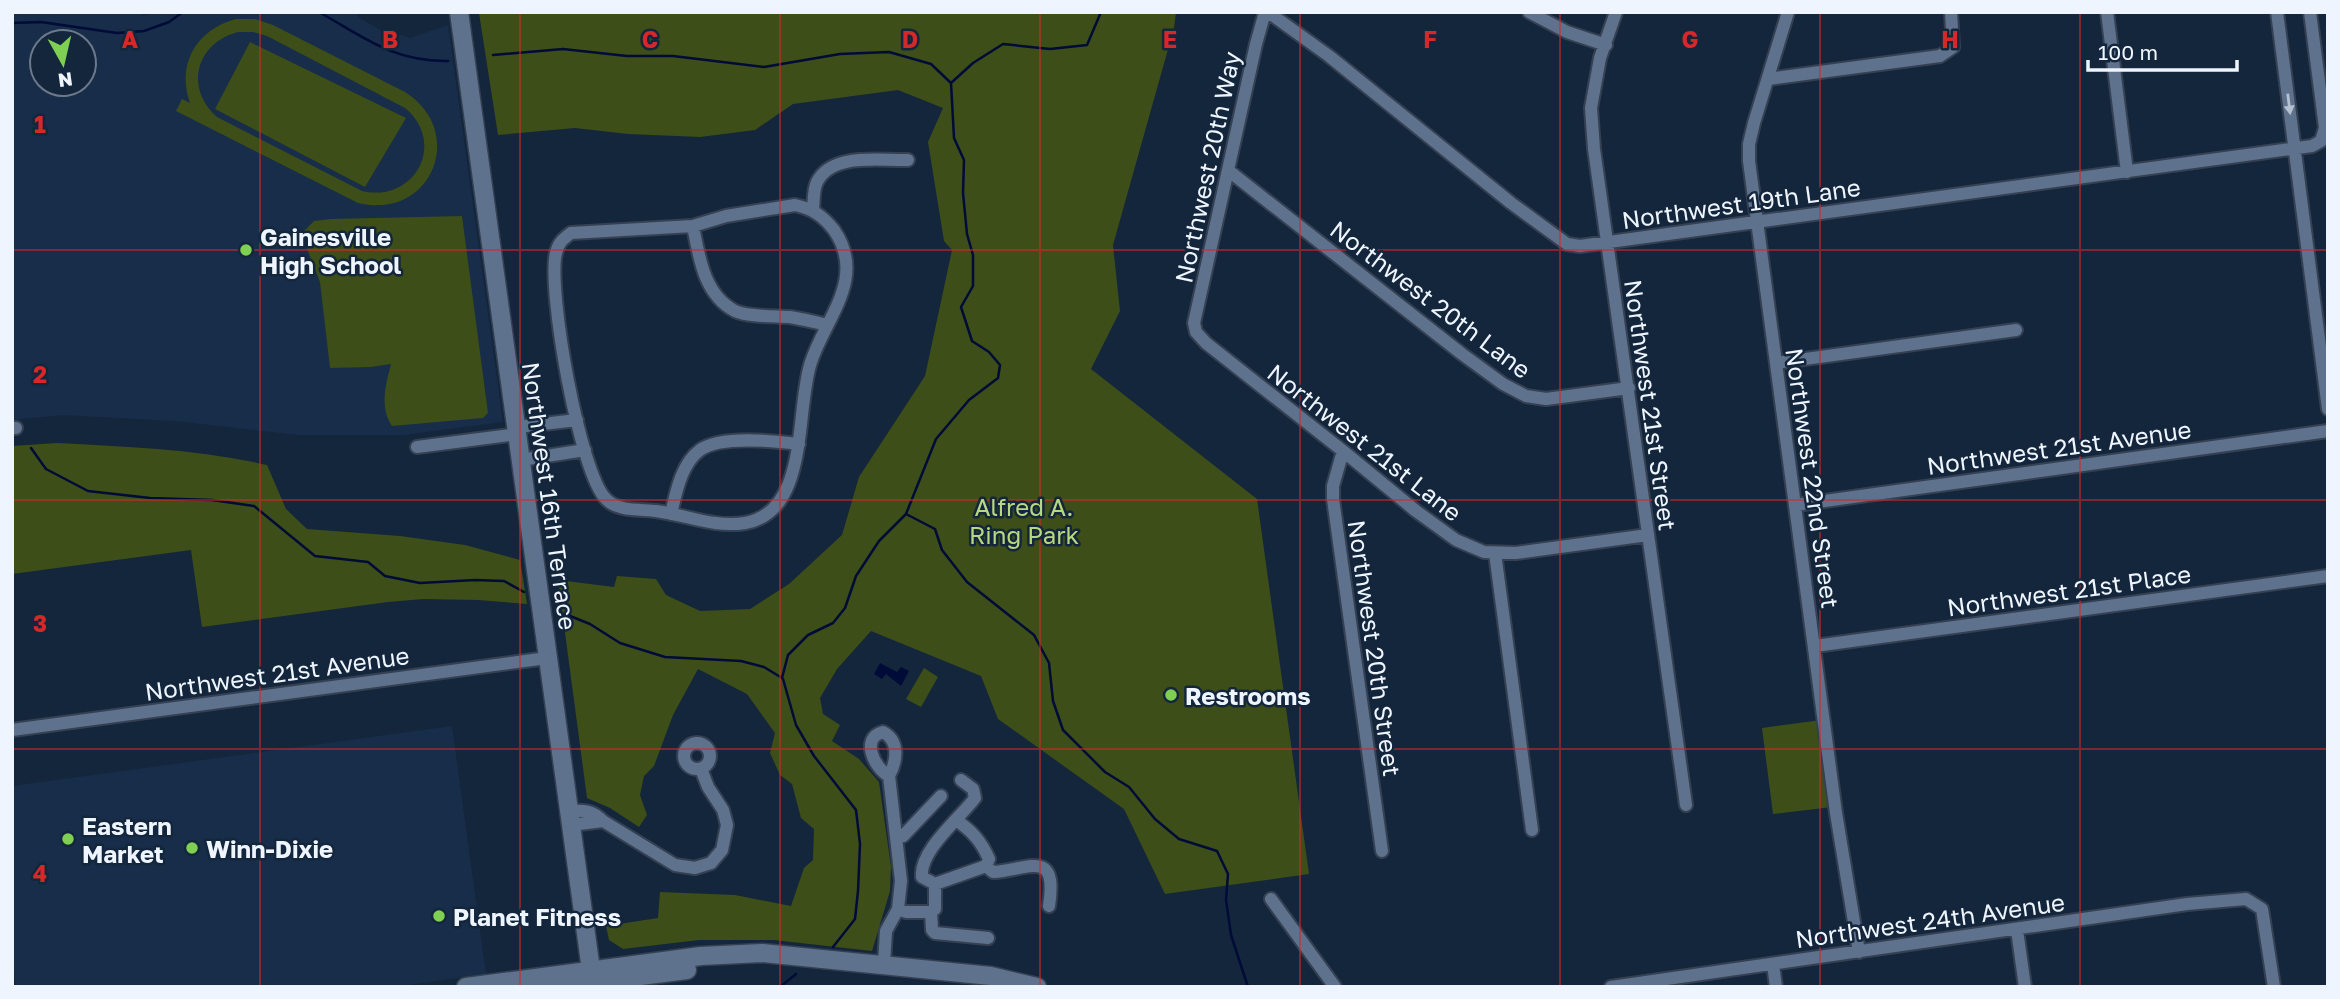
<svg xmlns="http://www.w3.org/2000/svg" width="2340" height="999" viewBox="0 0 2340 999" font-family="'Golos Text',sans-serif">
  <rect width="100%" height="100%" fill="#14263c"/>
  <path fill="#172d49" fill-rule="evenodd" d="M 12,12 L 142,12 L 143,16 L 157,12 L 356,12 L 358,17 L 386,33 L 398,34 L 410,38 L 448,25 L 503,422 L 403,435 L 298,435 L 175,421 L 63,415 L 12,420 ZM 42,42 L 84,42 L 84,84 L 42,84 Z
    M 452,726 L 486,974 L 393,987 L 16,987 L 12,956 L 12,786 Z"/>
  <path fill="#3d4e18" fill-rule="evenodd" d="M 1176,12 L 1174,28 L 1113,245 L 1120,311 L 1091,369 L 1257,499 L 1309,874 L 1165,894 L 1124,809 L 998,719 L 981,676 L 871,631 L 837,669 L 820,698 L 823,714 L 840,725 L 832,741 L 859,759 L 879,782 L 891,867 L 890,891 L 872,951 L 774,940 L 699,940 L 623,949 L 609,940 L 606,926 L 658,918 L 660,892 L 735,895 L 791,906 L 804,868 L 813,860 L 814,829 L 801,818 L 792,784 L 780,775 L 770,753 L 775,733 L 747,694 L 698,669 L 673,715 L 654,766 L 644,776 L 640,795 L 647,815 L 639,827 L 610,808 L 587,798 L 558,580 L 614,587 L 617,576 L 656,579 L 666,595 L 700,611 L 750,609 L 789,584 L 842,535 L 859,477 L 925,376 L 952,250 L 944,241 L 928,142 L 943,108 L 898,90 L 793,104 L 755,130 L 700,137 L 628,134 L 575,128 L 498,135 L 479,13 Z
    M 236,19 L 255,19 L 273,25 L 405,92 C 468,132 431,221 358,203 L 176,111 L 182,99 L 190,103 C 176,64 197,29 236,19 ZM 238,32 L 253,32 L 267,36 L 405,108 C 447,143 415,203 362,191 L 217,117 C 184,88 196,43 238,32 Z
    M 250,42 L 406,118 L 365,187 L 215,109 Z
    M 462,216 L 488,413 L 483,418 L 392,426 C 379,407 386,384 391,364 L 371,367 L 330,368 L 320,282 L 304,241 L 304,231 L 314,221 L 331,219 Z
    M 57,443 C 128,447 198,449 267,465 L 286,509 L 307,529 L 400,536 L 465,545 L 520,560 L 527,604 L 478,600 L 423,599 L 388,602 L 202,627 L 191,550 L 12,574 L 12,446 Z
    M 924,668 L 938,677 L 921,707 L 906,699 Z
    M 1821,720 L 1832,807 L 1773,814 L 1762,728 Z"/>
  <path fill="#000b38" d="M 880,663 L 897,672 L 901,667 L 909,671 L 901,686 L 886,674 L 882,679 L 874,674 Z"/>
  <g fill="none" stroke-linecap="round" stroke-linejoin="round">
    <path stroke="#000b38" stroke-width="2.5" d="M 319,12 C 365,38 394,62 448,61
      M 12,23 L 41,22 L 117,33 L 144,31 L 169,22 L 183,12
      M 493,55 L 563,49 L 627,56 L 673,56 L 764,67 L 840,54 L 889,52 L 931,64 L 951,83
      M 31,448 L 46,469 L 88,491 L 150,498 L 212,500 L 254,506 L 315,556 L 368,562 L 385,576 L 420,583 L 475,580 L 504,581 L 524,592
      M 906,514 L 935,529 L 942,550 L 967,582 L 1034,635 L 1049,663 L 1053,701 L 1063,730 L 1105,772 L 1129,787 L 1155,819 L 1179,839 L 1217,851 L 1228,874 L 1226,900 L 1231,935 L 1248,987
      M 565,614 L 590,624 L 620,643 L 665,657 L 741,661 L 764,667 L 782,678
      M 782,678 L 788,655 L 808,635 L 833,623 L 845,608 L 856,576 L 879,541 L 906,514 L 936,439 L 969,400 L 998,378 L 1000,365 L 989,352 L 972,341 L 961,307 L 973,286 L 973,255 L 967,234 L 963,193 L 964,160 L 954,138 L 951,83 L 973,63 L 1003,44 L 1050,49 L 1087,45 L 1101,12
      M 783,679 L 796,725 L 814,756 L 856,810 L 860,844 L 858,891 L 855,919 L 833,947
      M 780,987 L 796,974"/>
    <defs>
      <path id="street" d="M 1265,12 L 1256,44 L 1194,323 L 1196,332 L 1206,343 L 1343,451 L 1416,511 L 1456,540 L 1484,552 L 1516,553 L 1648,535
        M 1268,12 L 1329,56 L 1511,203 L 1567,244 L 1580,246 L 2312,146 L 2321,141 L 2325,128 L 2310,12
        M 1529,12 L 1567,32 L 1606,45
        M 1616,12 L 1600,58 L 1591,108 L 1594,149 L 1686,805
        M 1788,12 L 1754,123 L 1749,144 L 1749,161 L 1836,813 L 1859,952
        M 2107,12 L 2127,172
        M 2277,12 L 2328,409
        M 1768,79 L 1940,56 L 1953,47 L 1951,12
        M 1229,171 L 1462,354 L 1503,384 L 1526,396 L 1546,399 L 1629,388
        M 795,205 C 813,209 823,216 834,230 C 867,278 826,317 811,362 C 795,409 810,512 745,523 C 714,528 687,515 656,511 C 641,509 618,512 606,499 C 580,474 547,290 556,253 C 558,243 563,239 571,233 L 693,226 L 726,216 Z
        M 813,209 C 814,201 813,190 817,182 C 832,152 880,161 908,160
        M 693,226 C 699,257 704,295 735,311 C 748,317 775,316 790,317 C 802,319 815,322 827,325
        M 1776,363 L 2016,330
        M 517,427 L 577,420
        M 12,428 L 16,428
        M 417,447 L 518,434
        M 1343,451 L 1333,486 L 1333,499 L 1382,851
        M 521,460 L 585,450
        M 1796,505 L 2328,431
        M 671,514 C 676,493 681,464 700,450 C 721,435 774,441 799,444
        M 1495,553 L 1532,830
        M 1815,646 L 2328,576
        M 12,730 L 547,658
        M684 756a13 13 0 1 1 26 0a13 13 0 1 1-26 0Z
        M 889,776 C 897,761 900,741 883,732 C 860,738 874,768 889,776 L 896,837
        M 568,811 C 584,810 592,810 603,821 L 675,865 L 695,868 L 711,863 L 722,850 L 727,825 L 723,810 L 708,787 L 701,769
        M 956,820 C 972,831 981,841 989,859 L 986,866 L 935,884 L 922,877 C 919,851 960,818 975,798 L 973,789 L 961,780
        M 571,825 L 603,821
        M 986,866 L 993,872 C 1028,870 1058,847 1049,906
        M 1271,899 L 1335,987
        M 898,909 L 901,881 L 896,837 L 903,836 L 941,796
        M 931,912 L 935,909 L 935,884
        M 2017,930 L 2025,987
        M 884,964 L 886,931 L 898,909 L 906,912 L 931,912 L 932,930 L 935,933 L 988,938
        M 1773,964 L 1776,987
        M 1611,987 L 2187,904 L 2246,899 L 2262,909 L 2274,987"/>
      <path id="secondary" d="M 459,12 L 591,970
        M 466,987 L 701,956 L 762,953 L 991,976 L 1037,987
        M 555,987 L 687,970"/>
    </defs>
    <use href="#street" stroke="#354152" stroke-width="16"/>
    <use href="#secondary" stroke="#354152" stroke-width="21"/>
    <use href="#street" stroke="#5e728d" stroke-width="12"/>
    <use href="#secondary" stroke="#5e728d" stroke-width="18"/>
  </g>
  <defs><path id="oneway-solid" d="M-6-.8H1V-3.2L6.5 0L1 3.2V.8H-6Z" transform="scale(1.75)"/></defs>
  <use fill="#b4c1d1" href="#oneway-solid" transform="translate(2289 104) rotate(83)"/>
  <path fill="none" stroke="#d62828" stroke-width="2" stroke-opacity="0.55" d="M 260,12 L 260,987M 520,12 L 520,987M 780,12 L 780,987M 1040,12 L 1040,987M 1300,12 L 1300,987M 1560,12 L 1560,987M 1820,12 L 1820,987M 2080,12 L 2080,987M 12,250 L 2328,250M 12,500 L 2328,500M 12,749 L 2328,749"/>
  <g fill="#7fd052" stroke="#14263c" stroke-width="2.5">
    <circle cx="246" cy="250" r="7"/>
    <circle cx="1171" cy="695" r="7"/>
    <circle cx="68" cy="839" r="7"/>
    <circle cx="192" cy="848" r="7"/>
    <circle cx="439" cy="916" r="7"/>
  </g>
  <g text-anchor="middle" dominant-baseline="central" stroke-width="5" stroke-linejoin="round" paint-order="stroke">
    <g font-size="24" fill="#eef5fe" stroke="#14263c">
      <text transform="translate(1207 167) rotate(-78)">Northwest 20th Way</text>
      <text transform="translate(1741 203) rotate(-8)">Northwest 19th Lane</text>
      <text transform="translate(1431 299) rotate(37)">Northwest 20th Lane</text>
      <text transform="translate(1651 405) rotate(82)">Northwest 21st Street</text>
      <text transform="translate(1365 442) rotate(38)">Northwest 21st Lane</text>
      <text transform="translate(2059 447) rotate(-8)">Northwest 21st Avenue</text>
      <text transform="translate(1813 478) rotate(82)">Northwest 22nd Street</text>
      <text transform="translate(550 496) rotate(82)">Northwest 16th Terrace</text>
      <text transform="translate(2069 590) rotate(-8)">Northwest 21st Place</text>
      <text transform="translate(1375 648) rotate(82)">Northwest 20th Street</text>
      <text transform="translate(277 673) rotate(-8)">Northwest 21st Avenue</text>
      <text transform="translate(1930 920) rotate(-8)">Northwest 24th Avenue</text>
    </g>
    <g font-size="24" font-weight="bold" fill="#eef5fe" stroke="#14263c" text-anchor="start">
      <text x="260" y="236">Gainesville<tspan x="260" dy="28">High School</tspan></text>
      <text x="1185" y="695">Restrooms</text>
      <text x="82" y="825">Eastern<tspan x="82" dy="28">Market</tspan></text>
      <text x="206" y="848">Winn-Dixie</text>
      <text x="453" y="916">Planet Fitness</text>
    </g>
    <g font-size="24" fill="#b8d880" stroke="#14263c">
      <text x="1024" y="506">Alfred A.<tspan x="1024" dy="28">Ring Park</tspan></text>
    </g>
  </g>
  <g font-size="23" text-anchor="middle" font-weight="bold" fill="#d62828" stroke="#14263c" stroke-width="5" stroke-linejoin="round" paint-order="stroke">
    <text x="130" y="48">A</text>
    <text x="390" y="48">B</text>
    <text x="650" y="48">C</text>
    <text x="910" y="48">D</text>
    <text x="1170" y="48">E</text>
    <text x="1430" y="48">F</text>
    <text x="1690" y="48">G</text>
    <text x="1950" y="48">H</text>
    <text x="40" y="133">1</text>
    <text x="40" y="383">2</text>
    <text x="40" y="632">3</text>
    <text x="40" y="882">4</text>
  </g>
  <rect width="2340" height="999" fill="none" stroke="#eef5fe" stroke-width="28"/>
  <g transform="translate(63 63) rotate(172)"><circle r="33" fill="#14263c" stroke="#6b798a" stroke-width="2"/>
  <path d="M0-5L12 26L0 18L-12 26Z" fill="#7fd052"/>
  <text y="-10" font-size="19" font-weight="bold" text-anchor="middle" fill="#eef5fe">N</text>
  </g>
  <path d="M2088 60v10h149v-10" fill="none" stroke="#eef5fe" stroke-width="3.5"/>
  <text x="2098" y="60" font-size="21" fill="#eef5fe" stroke="#14263c" stroke-width="5" paint-order="stroke">100 m</text>
</svg>
